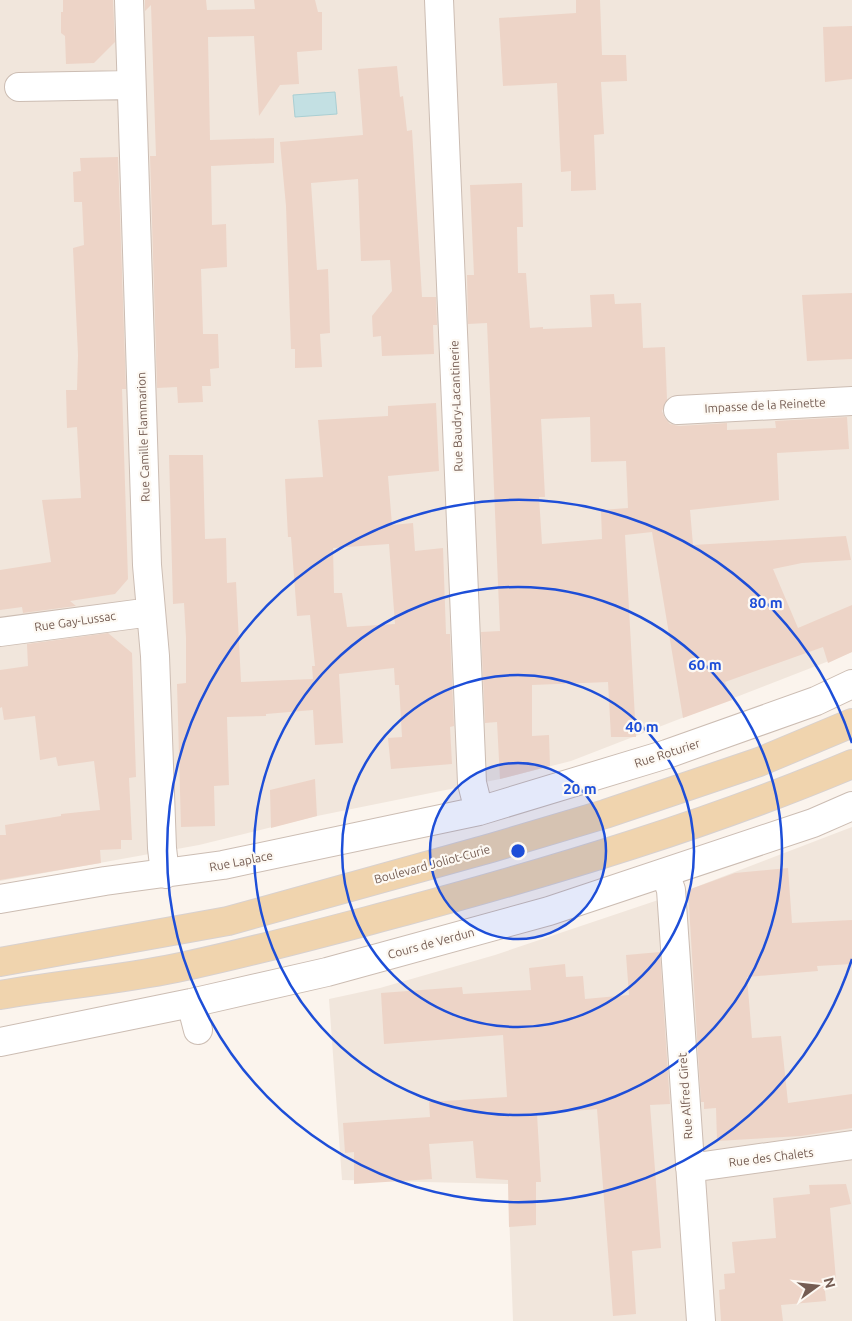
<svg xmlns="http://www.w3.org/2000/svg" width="852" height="1321" viewBox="0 0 852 1321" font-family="Ubuntu,sans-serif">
  <rect width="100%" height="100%" fill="#fbf4ed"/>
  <path fill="#f1e6dc" d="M 0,0 L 852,0 L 852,652 L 571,761 L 500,779 L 317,816 L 199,845 L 0,881 Z
    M 852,827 L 852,1321 L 513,1321 L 508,1184 L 342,1180 L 329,999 L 380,988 L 495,955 L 688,890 Z"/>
  <path fill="#c3e0e3" stroke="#aacfd3" d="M 335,92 L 337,114 L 295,117 L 293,95 Z"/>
  <path fill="#edd4c7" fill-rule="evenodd" d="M 63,0 L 113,0 L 115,42 L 94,63 L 66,64 L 65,36 L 61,33 L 61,12 L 63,12 Z
    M 145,0 L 206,0 L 207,10 L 255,9 L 254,0 L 315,0 L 318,12 L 322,12 L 322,50 L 297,52 L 299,84 L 280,85 L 259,116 L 254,36 L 208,37 L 210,140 L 274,138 L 274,163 L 211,166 L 212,225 L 226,224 L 227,267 L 201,269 L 203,334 L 218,334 L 219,368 L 210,369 L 211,386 L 202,386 L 203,402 L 178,403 L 177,387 L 157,388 L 150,156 L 156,156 L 153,65 L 151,5 L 145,11 Z
    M 576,0 L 600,0 L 602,55 L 626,55 L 627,81 L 601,82 L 604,134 L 594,135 L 596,190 L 571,191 L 571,171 L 561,172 L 557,83 L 503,86 L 499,18 L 576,13 Z
    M 852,26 L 852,79 L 825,82 L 823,27 Z
    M 397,66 L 400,97 L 403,96 L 407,131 L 412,130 L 422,297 L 436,297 L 437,325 L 433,325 L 434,354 L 382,356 L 381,336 L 373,337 L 372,316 L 392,291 L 390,260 L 361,261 L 358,179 L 311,183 L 317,270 L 328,269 L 330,333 L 320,334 L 322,367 L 295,368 L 295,349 L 291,349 L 286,206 L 280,142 L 363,135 L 358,69 Z
    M 118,157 L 126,389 L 122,389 L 128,579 L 115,594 L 70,601 L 76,606 L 23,613 L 22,607 L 0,610 L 0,570 L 51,562 L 42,500 L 81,498 L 77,427 L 67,428 L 66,390 L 77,390 L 78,355 L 73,248 L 84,245 L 82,202 L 74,202 L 73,172 L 81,171 L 80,158 Z
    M 522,183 L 523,227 L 517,227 L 518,273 L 526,273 L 530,328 L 543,327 L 543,329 L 592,327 L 590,295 L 614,294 L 615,304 L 641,303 L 643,348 L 665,347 L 667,400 L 662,411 L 665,418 L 670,424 L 679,426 L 727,423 L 727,430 L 776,428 L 775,421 L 847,417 L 849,449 L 777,453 L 779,500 L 690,510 L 693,545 L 846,536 L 851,560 L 802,563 L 773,569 L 798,628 L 852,605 L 852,652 L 828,663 L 823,647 L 725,682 L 732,700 L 683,718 L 652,532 L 625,535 L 636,737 L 611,737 L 608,682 L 532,685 L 532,736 L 549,735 L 550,766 L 500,779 L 497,722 L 485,723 L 481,632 L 500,631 L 487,323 L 468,324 L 467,275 L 474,275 L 470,185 ZM 590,417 L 591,462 L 626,461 L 628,508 L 601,510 L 602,539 L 542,544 L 539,497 L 545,497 L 541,419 Z
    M 852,293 L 852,359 L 807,361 L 802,295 Z
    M 436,403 L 439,471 L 388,476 L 392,525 L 413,523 L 415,551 L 443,548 L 446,634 L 450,634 L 454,726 L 450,727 L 452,764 L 391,769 L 388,738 L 402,737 L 399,685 L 395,685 L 394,668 L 339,674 L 343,743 L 315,745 L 313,710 L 266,714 L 266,716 L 227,717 L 229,785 L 214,786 L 215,826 L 181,827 L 177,684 L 186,683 L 186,638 L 184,603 L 173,604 L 169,455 L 203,455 L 205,539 L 226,538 L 227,583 L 236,582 L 241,682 L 313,679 L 312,666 L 315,666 L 310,615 L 297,616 L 291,537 L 288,537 L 285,479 L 323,477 L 318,420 L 388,416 L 388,406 ZM 389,544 L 395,624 L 347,627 L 342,593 L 334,593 L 333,548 Z
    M 108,633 L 132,653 L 136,777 L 129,778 L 132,840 L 121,840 L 121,849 L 100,850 L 101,863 L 0,880 L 0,835 L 6,835 L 5,825 L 61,816 L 61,814 L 100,810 L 94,761 L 58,766 L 56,757 L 40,760 L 35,716 L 4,720 L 2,707 L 0,708 L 0,670 L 28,666 L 27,644 Z
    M 315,779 L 317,816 L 271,828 L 270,790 Z
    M 788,868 L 792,923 L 852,920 L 852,964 L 817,966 L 818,971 L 747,977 L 752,1038 L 781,1036 L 788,1103 L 852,1094 L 852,1128 L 801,1136 L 717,1141 L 716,1108 L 704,1109 L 704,1102 L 701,1102 L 688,890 L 735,873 Z
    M 660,952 L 670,1104 L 650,1105 L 661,1248 L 632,1251 L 636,1314 L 613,1316 L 597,1109 L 537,1114 L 541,1182 L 536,1182 L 536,1225 L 509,1227 L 508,1180 L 476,1178 L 473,1141 L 429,1144 L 432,1179 L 354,1184 L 354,1152 L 345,1153 L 343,1123 L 430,1117 L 429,1102 L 507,1097 L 503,1035 L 384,1044 L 381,993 L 462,987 L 463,994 L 531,990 L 529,968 L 565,964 L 566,977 L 583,976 L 585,999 L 629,995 L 626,955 Z
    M 846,1184 L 851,1204 L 830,1208 L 836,1280 L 824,1281 L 826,1301 L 781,1305 L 783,1321 L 721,1321 L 719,1290 L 725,1289 L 724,1274 L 735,1273 L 732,1242 L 776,1238 L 773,1198 L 810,1194 L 809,1185 Z"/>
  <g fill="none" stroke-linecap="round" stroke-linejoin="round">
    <defs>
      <path id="minor" d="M 129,0 L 147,565 L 155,656 L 162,848 L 165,874
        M 439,0 L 472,783 L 479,811
        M 19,87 L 131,85
        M 678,410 L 852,401
        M 0,632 L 151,612
        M 665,873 L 671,890 L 701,1321
        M 0,899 L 105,881 L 223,865 L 479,811 L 667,754 L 816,701 L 852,684
        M 191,1003 L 198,1030
        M 0,1042 L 191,1003 L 327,972 L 549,911 L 813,823 L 852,806
        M 690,1168 L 852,1145"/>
      <path id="major" d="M 0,962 L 228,921 L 491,848 L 605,814 L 759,762 L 852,723
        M 0,995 C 58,985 118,980 176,968 C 253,952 329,931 405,911 C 557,870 707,825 852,764"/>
    </defs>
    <use href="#minor" stroke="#ccbdb3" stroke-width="30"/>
    <use href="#major" stroke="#d8d1cf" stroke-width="30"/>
    <use href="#minor" stroke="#fff" stroke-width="28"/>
    <use href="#major" stroke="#f0d4ae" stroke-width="28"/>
  </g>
  <circle cx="518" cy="851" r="88" fill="#1d4ed8" fill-opacity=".12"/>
  <g fill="none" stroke="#1d4ed8" stroke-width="2.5">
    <circle cx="518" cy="851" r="88"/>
    <circle cx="518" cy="851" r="176"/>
    <circle cx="518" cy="851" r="264"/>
    <path d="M852 959A351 351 0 1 1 852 743"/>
  </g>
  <g text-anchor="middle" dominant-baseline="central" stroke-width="4.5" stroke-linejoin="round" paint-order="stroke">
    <g font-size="12" fill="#745c52" stroke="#fdf9f3">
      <text transform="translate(765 405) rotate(-3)">Impasse de la Reinette</text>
      <text transform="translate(456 406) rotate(-92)">Rue Baudry-Lacantinerie</text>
      <text transform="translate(143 437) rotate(-92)">Rue Camille Flammarion</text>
      <text transform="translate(75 621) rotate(-8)">Rue Gay-Lussac</text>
      <text transform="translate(667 753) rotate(-18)">Rue Roturier</text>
      <text transform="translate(241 861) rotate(-11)">Rue Laplace</text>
      <text transform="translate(432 864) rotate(-15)">Boulevard Joliot-Curie</text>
      <text transform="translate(431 943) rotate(-15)">Cours de Verdun</text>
      <text transform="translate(685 1096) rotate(-94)">Rue Alfred Giret</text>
      <text transform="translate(771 1157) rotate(-7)">Rue des Chalets</text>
    </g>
  </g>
  <circle cx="518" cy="851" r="8" fill="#1d4ed8" stroke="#fdf9f3" stroke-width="2.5"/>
  <g font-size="15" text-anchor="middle" font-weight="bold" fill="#1d4ed8" stroke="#fdf9f3" stroke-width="4.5" stroke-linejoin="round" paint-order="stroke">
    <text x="766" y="608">80 m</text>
    <text x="705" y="670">60 m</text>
    <text x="642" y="732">40 m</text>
    <text x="580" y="794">20 m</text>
  </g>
  <g transform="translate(817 1286) rotate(75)" stroke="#fdf9f3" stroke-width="4" paint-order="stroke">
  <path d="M0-4L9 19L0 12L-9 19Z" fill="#745c52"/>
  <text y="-8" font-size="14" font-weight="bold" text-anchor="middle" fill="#745c52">N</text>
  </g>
</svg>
